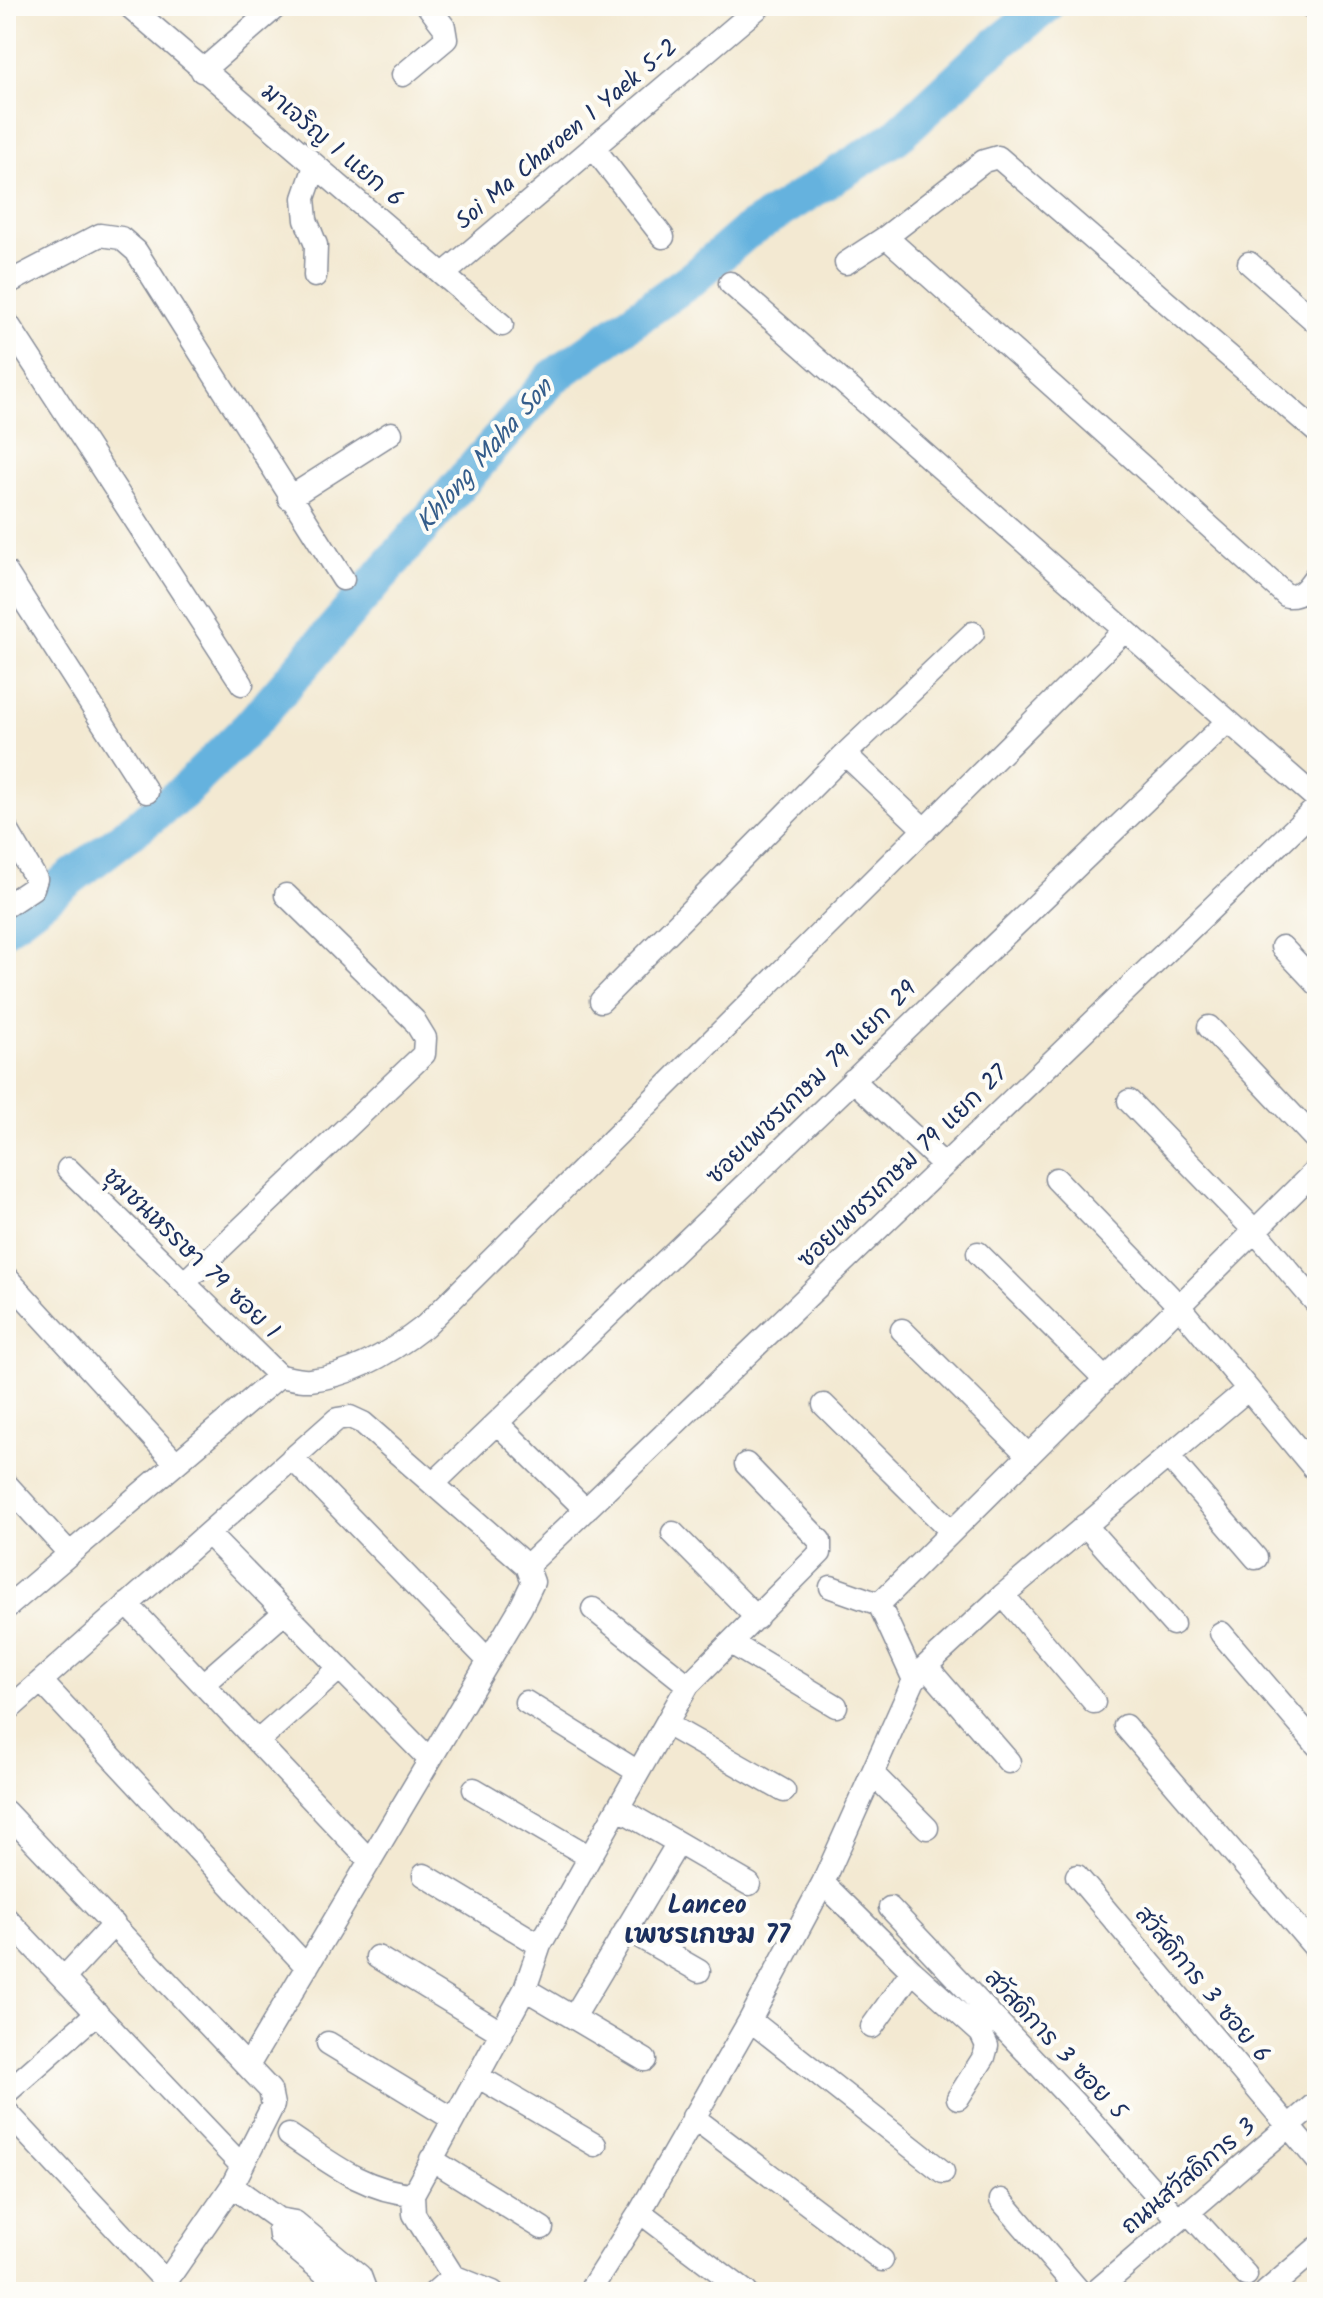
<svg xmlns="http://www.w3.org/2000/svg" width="1323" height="2298" viewBox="0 0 1323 2298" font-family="Kalam,'Playpen Sans Thai',sans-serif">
  <rect width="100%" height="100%" fill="#fdfcf7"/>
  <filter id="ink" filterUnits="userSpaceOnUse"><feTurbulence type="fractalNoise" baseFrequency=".0125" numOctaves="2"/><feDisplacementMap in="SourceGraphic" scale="16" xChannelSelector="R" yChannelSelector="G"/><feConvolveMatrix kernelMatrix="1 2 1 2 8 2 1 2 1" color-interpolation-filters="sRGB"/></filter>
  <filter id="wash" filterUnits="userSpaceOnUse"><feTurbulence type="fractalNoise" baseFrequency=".006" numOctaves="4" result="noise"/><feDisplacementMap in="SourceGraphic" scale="32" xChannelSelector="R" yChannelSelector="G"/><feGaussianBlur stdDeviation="1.8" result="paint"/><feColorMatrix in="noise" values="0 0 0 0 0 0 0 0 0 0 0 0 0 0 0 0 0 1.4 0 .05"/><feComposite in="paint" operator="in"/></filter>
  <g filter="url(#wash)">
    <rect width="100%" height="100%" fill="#f3e9d2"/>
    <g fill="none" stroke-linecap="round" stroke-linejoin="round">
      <path stroke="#65b2de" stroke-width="36" d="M 6,927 L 182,793 L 249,727 L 553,377 L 693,278 L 745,233 L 896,137 L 977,61 L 1046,6"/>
    </g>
  </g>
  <g filter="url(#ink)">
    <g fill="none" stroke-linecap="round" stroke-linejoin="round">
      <defs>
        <path id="minor" d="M 129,6 L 502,325
          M 1310,6 L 1317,7
          M 202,71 L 277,6
          M 403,75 L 446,39 L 444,27 L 428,6
          M 593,147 L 663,237
          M 886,237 L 1287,596 C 1303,597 1308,586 1317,574
          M 846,263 L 886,237 L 984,161 L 998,157 L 1317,432
          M 1249,263 L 1317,323
          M 444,274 L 760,6
          M 315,276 L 316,245 L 306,220 L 304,198 L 315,166
          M 730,283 L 1317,799
          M 6,284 L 100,235 L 121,238 L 136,251 L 343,579
          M 6,321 L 242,684
          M 289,498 L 391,433
          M 6,572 L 147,792
          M 845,754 L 925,830
          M 6,828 L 36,879 L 33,888 L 6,906
          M 1282,947 L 1317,984
          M 601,1001 L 845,754 L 973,633
          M 1209,1027 L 1317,1141
          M 853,1080 L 943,1164
          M 1129,1101 L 1254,1230 L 1317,1304
          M 68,1169 L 279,1376
          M 1056,1179 L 1178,1305 L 1317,1472
          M 978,1253 L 1104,1378
          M 6,1277 L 176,1463
          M 185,1282 L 424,1054 L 425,1038 L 414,1020 L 286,895
          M 902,1330 L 1028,1455
          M 824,1405 L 951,1531
          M 497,1423 L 586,1510
          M 1168,1456 L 1256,1558
          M 292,1458 L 489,1661
          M 6,1484 L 70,1554
          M 433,1484 L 1228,721
          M 1085,1525 L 1173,1624
          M 673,1533 L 757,1618
          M 208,1534 L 430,1760
          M 527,1566 L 1317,807
          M 1003,1595 L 1094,1702
          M 127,1604 L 370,1861
          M 879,1604 L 1317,1169
          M 6,1608 L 279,1376 C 288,1377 300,1381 310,1380 C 351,1376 393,1351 425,1326 L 1125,630
          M 593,1609 L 688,1685
          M 1221,1633 L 1317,1745
          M 731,1643 L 836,1706
          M 926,1666 L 1009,1762
          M 914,1680 L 926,1666 L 1003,1595 L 1248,1389
          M 41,1681 L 307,1967
          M 203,1684 L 285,1612
          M 526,1702 L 638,1772
          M 6,1712 L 337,1419 L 350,1417 L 363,1423 L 527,1566 L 533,1582 L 521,1607 L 249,2064
          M 666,1724 L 784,1791
          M 1125,1726 L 1317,1950
          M 257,1742 L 340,1668
          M 874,1775 L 927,1828
          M 474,1789 L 590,1857
          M 618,1808 L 749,1884
          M 6,1812 L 270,2090 L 273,2105 L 232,2186
          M 424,1875 L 540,1945
          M 1077,1876 L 1317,2160
          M 823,1883 L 912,1971 L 981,2033 L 987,2046 L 984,2057 L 958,2098
          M 890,1908 L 1085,2114 L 1179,2220
          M 6,1918 L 242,2166
          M 626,1929 L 699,1971
          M 377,1957 L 502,2033
          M 64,1978 L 114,1924
          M 525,1989 L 645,2060
          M 574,2017 L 678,1843
          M 750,2020 L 943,2172
          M 872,2027 L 912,1971
          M 328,2043 L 453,2119
          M 477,2076 L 595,2145
          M 6,2093 L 97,2013
          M 6,2111 L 166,2282
          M 693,2117 L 882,2260
          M 289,2135 C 328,2161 364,2191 413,2194
          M 431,2159 L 542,2228
          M 1001,2200 L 1080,2292
          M 1187,2211 L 1246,2275
          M 640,2212 L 746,2292
          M 278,2219 L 280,2236 L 347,2292
          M 453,2276 L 493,2292
          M 159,2292 L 232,2186 L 278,2219 L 295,2222 L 360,2276 L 366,2292
          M 435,2292 L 453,2276 L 414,2214 L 413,2194 L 525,1989 L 540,1945 L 688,1685 L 820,1553 L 820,1541 L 746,1464
          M 589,2292 L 640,2212 L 750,2020 L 823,1883 L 914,1680 L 879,1604 L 831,1587
          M 1095,2292 L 1317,2102
          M 1266,2292 L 1317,2248"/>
      </defs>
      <use href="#minor" stroke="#878c98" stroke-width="25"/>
      <use href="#minor" stroke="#fff" stroke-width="22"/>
    </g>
  </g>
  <g text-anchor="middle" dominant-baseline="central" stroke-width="8" stroke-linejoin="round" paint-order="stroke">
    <g font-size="24" fill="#1b2f5e" stroke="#fdfcf7">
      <text transform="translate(567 135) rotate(-40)">Soi Ma Charoen 1 Yaek 5-2</text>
      <text transform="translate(332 146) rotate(40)">มาเจริญ 1 แยก 6</text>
      <text transform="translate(812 1083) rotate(-44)">ซอยเพชรเกษม 79 แยก 29</text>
      <text transform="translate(903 1167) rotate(-44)">ซอยเพชรเกษม 79 แยก 27</text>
      <text transform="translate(191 1254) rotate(44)">ชุมชนหรรษา 79 ซอย 1</text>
      <text transform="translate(1202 1985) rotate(50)">สวัสดิการ 3 ซอย 6</text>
      <text transform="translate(1055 2045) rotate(47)">สวัสดิการ 3 ซอย 5</text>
      <text transform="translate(1189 2177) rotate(-40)">ถนนสวัสดิการ 3</text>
    </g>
    <g font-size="26" font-style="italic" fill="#355d8b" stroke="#fdfcf7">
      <text transform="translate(485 456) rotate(-49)">Khlong Maha Son</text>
    </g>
    <g font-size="26" font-weight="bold" fill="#1b2f5e" stroke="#fdfcf7">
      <text x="707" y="1906">Lanceo<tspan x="707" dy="30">เพชรเกษม 77</tspan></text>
    </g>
  </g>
  <rect width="1323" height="2298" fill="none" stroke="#fdfcf7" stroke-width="32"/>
</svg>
